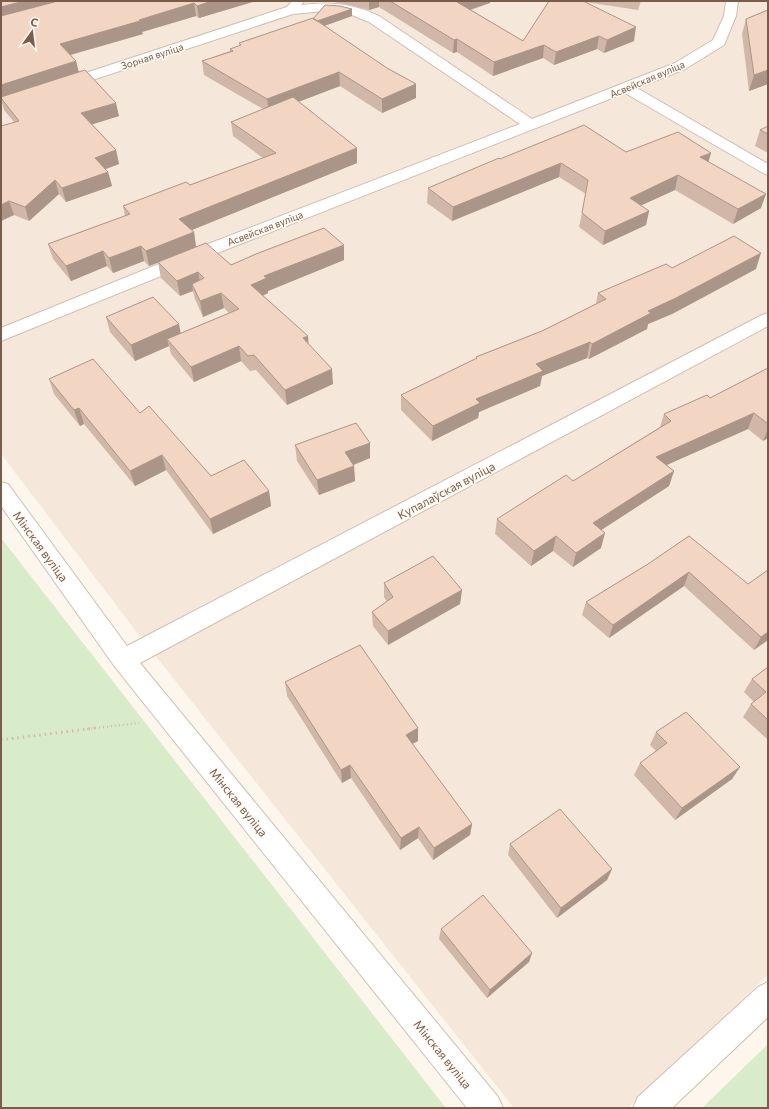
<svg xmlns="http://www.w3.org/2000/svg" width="769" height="1109" viewBox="0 0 769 1109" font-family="Commissioner,sans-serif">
  <rect width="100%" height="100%" fill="#fdf6ec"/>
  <path fill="#f5e8da" d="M 1,1 L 768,1 L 768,975 L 628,1108 L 514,1108 L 139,635 L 1,454 Z"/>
  <path fill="#d8ecc9" d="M 1,538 L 446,1108 L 1,1108 Z
    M 768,1044 L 768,1108 L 702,1108 Z"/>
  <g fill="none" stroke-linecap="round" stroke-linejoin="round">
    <defs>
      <path id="minor" d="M 292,1 L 304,1 L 301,5 C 331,2 351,3 379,16 L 532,119 L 675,63 L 713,40 L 724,16 L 726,1 L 738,1 L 736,16 L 724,45 L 685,69 L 637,88 L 768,164 L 768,175 L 763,173 L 625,93 L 220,252 L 1,341 L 1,328 L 208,244 L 520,124 L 369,22 L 342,11 L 324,11 L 293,14 L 68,88 L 63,89 L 58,88 L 56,85 L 58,82 L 287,7 Z
        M 768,313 L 768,326 L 140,663 L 498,1097 L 503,1108 L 467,1108 L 115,667 L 1,506 L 1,482 L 8,484 L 127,646 L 762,315 Z
        M 768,982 L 768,1017 L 672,1108 L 633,1108 L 638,1097 L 758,987 Z"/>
    </defs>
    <use href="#minor" stroke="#d1beb0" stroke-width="2"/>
    <path stroke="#d9b8a5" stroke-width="2.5" stroke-dasharray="1 3" stroke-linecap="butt" d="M 87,729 L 139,723"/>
    <path stroke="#d9b8a5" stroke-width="3" stroke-dasharray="1.5 4" stroke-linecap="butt" d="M 1,740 L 95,728"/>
    <use href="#minor" fill="#fff" fill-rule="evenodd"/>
  </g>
  <path fill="#d1b7a8" d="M 1,1 L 256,1 L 199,18 L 196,16 L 142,32 L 143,34 L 70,55 L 76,61 L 79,72 L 119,116 L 92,124 L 116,150 L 119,164 L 105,169 L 108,172 L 112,186 L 66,202 L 59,194 L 29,221 L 14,215 L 1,221 L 14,122 L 4,110 L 1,99 Z
    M 334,1 L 490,1 L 490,3 L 471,10 L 523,41 L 549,1 L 641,1 L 638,10 L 585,2 L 634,41 L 604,53 L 597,49 L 554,65 L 543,58 L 493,76 L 457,52 L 453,53 L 379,7 L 369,10 L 350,5 L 334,2 Z
    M 352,9 L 352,16 L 324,26 L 387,68 L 416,84 L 416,98 L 382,113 L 340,86 L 298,102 L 357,148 L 357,163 L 192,230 L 194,232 L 196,247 L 231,265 L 344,260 L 268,291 L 268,293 L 263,296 L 308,336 L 308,344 L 333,384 L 287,405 L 256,370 L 250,371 L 241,361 L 194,382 L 171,354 L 169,346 L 135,361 L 110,332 L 106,317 L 181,333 L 229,313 L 224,308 L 203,317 L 195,299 L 193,291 L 180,296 L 161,278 L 158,263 L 149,266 L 144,261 L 113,273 L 107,266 L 71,281 L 53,259 L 48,244 L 125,216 L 123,206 L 190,185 L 263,158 L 233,136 L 231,122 L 263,109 L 204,75 L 202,61 L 230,51 L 230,49 L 240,46 L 239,43 L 313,19 Z
    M 768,10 L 768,84 L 749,91 L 742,34 L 746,19 Z
    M 768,126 L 768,153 L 755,146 L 760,130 Z
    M 626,152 L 709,162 L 761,208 L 733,224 L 675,190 L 641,205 L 649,211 L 646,225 L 603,245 L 579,227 L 586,194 L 559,177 L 452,221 L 427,203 L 428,188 L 500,159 Z
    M 672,268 L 756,269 L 672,314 L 648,324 L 647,329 L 589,359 L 587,358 L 542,376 L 540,386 L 479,412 L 478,418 L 432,441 L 401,410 L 401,395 L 476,359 L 476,357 L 542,331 L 596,304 L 598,293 Z
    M 768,368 L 768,438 L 763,441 L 748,429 L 666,465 L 674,471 L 669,486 L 601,530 L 601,548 L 573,567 L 553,551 L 531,566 L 495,534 L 497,519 L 573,481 L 660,427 L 664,414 L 710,398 Z
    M 49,379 L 140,413 L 211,476 L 269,491 L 271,506 L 213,534 L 166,470 L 135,486 L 84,424 L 80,426 L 54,394 Z
    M 295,445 L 370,458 L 353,465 L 354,466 L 355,481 L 319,495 L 297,461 Z
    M 689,536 L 768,640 L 754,650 L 684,586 L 609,638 L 582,615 L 586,602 L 648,564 Z
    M 384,583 L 462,590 L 460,604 L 388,645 L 373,626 L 372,612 L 387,602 L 384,597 Z
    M 768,667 L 768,740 L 743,717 L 751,704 L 754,702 L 744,692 L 752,679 Z
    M 285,682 L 418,741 L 412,744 L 472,824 L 470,835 L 433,860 L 418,838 L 400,850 L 351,778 L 342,783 L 287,696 Z
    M 656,732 L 740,767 L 732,779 L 675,820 L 634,775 L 640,763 L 656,751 L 650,745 Z
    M 510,844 L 612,869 L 607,880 L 557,918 L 508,855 Z
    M 441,929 L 532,953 L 529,962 L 487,998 L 439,939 Z"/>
  <path fill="#aa9588" d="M 24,1 L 75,1 L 1,20 L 1,7 Z
    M 212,1 L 256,1 L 199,18 L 197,6 Z
    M 369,1 L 379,1 L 379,7 L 369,10 Z
    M 459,1 L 490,1 L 490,3 L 456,14 L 457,2 Z
    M 194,3 L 196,16 L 142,32 L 143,34 L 63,57 L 60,44 Z
    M 352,9 L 352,16 L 310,31 L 310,23 Z
    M 636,27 L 634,41 L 604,53 L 607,40 Z
    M 599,36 L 597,49 L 554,65 L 556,52 Z
    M 457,39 L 457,52 L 453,53 L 454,40 Z
    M 544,45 L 543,58 L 493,76 L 494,62 Z
    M 76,61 L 79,74 L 1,98 L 1,85 Z
    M 768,70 L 768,84 L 749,91 L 754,75 Z
    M 339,72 L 340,86 L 269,113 L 267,99 Z
    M 416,84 L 416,98 L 382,113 L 382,99 Z
    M 116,103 L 119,116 L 84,127 L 81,113 Z
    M 357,148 L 357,163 L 182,234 L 179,219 Z
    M 116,150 L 119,164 L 98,172 L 95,158 Z
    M 711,153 L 707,167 L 700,157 Z
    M 561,163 L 559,177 L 452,221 L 453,207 Z
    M 108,172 L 112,186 L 66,202 L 62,188 Z
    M 678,175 L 675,190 L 627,212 L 630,198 Z
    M 55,180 L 59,194 L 29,221 L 25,207 Z
    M 766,194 L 761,208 L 733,224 L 738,209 Z
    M 9,201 L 14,215 L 1,221 L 1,205 Z
    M 649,211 L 646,225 L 603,245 L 605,231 Z
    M 194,232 L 196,247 L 149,266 L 146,251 Z
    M 344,245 L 344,260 L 268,291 L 268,293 L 253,300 L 251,285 L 264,276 Z
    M 141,246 L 144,261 L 113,273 L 109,258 Z
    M 103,251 L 107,266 L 71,281 L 66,266 Z
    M 761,253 L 756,269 L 672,314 L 648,324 L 647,329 L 589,359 L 592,344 L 648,311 Z
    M 198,272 L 201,287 L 192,284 L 193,291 L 180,296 L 177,281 Z
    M 221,293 L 224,308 L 203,317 L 200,301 Z
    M 179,324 L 182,340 L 167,339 L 169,346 L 135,361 L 131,345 Z
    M 308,336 L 309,351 L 303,338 Z
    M 590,342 L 587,358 L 542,376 L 540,386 L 479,412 L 478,418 L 432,441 L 433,426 L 476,399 L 536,364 Z
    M 239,346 L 241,361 L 194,382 L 191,367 Z
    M 332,369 L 333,384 L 287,405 L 285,390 Z
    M 79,408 L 84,424 L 80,426 L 74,410 Z
    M 754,413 L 748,429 L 651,472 L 656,457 Z
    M 768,429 L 768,438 L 763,441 Z
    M 370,443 L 370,458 L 346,468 L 345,452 Z
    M 162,455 L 166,470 L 135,486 L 130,471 Z
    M 354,466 L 355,481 L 319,495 L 317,480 Z
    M 674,471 L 669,486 L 589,538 L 593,523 Z
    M 269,491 L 271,506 L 213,534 L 210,519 Z
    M 605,533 L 601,548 L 573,567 L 576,553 Z
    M 556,536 L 553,551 L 531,566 L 534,551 Z
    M 689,572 L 684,586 L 609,638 L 613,625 Z
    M 462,590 L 460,604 L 388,645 L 388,631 Z
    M 768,632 L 768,640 L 754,650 L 761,637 Z
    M 418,728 L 418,741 L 405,748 L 406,735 Z
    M 350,765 L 351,778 L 342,783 L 341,770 Z
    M 740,767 L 732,779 L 675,820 L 682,808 Z
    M 472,824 L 470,835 L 433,860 L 434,848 Z
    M 419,827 L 418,838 L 400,850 L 401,838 Z
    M 612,869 L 607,880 L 557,918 L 561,908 Z
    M 532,953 L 529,962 L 487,998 L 490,990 Z"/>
  <path fill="#f3d5c3" stroke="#aa9588" d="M 1,1 L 24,1 L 1,7 Z
    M 58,1 L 212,1 L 197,6 L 194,3 L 139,20 L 140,21 L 60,44 L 76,61 L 1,85 L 1,16 Z
    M 390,1 L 459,1 L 457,2 L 523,41 L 549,1 L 583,1 L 636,27 L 607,40 L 599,36 L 556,52 L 544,45 L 494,62 L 457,39 L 454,40 Z
    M 325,5 L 340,6 L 352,9 L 317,21 L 313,19 Z
    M 768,10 L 768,70 L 754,75 L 746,19 Z
    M 313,18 L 387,68 L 416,84 L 382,99 L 339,72 L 267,99 L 202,61 L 233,51 L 230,49 L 241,45 L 239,43 Z
    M 85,70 L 116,103 L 81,113 L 116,150 L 95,158 L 108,172 L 62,188 L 55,180 L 25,207 L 9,201 L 1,205 L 1,126 L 19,121 L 1,98 L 1,97 Z
    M 293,97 L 357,148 L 179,219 L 194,232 L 146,251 L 141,246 L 109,258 L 103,251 L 66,266 L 48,244 L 130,214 L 123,206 L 186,182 L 190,185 L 276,153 L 231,122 Z
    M 584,125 L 626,152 L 678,132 L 711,153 L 700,157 L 766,194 L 738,209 L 678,175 L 630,198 L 649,211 L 605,231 L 582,213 L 588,180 L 561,163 L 453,207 L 428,188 L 499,158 L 500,159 Z
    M 768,126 L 768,134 L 760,130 Z
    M 324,228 L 344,245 L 264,276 L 267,278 L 251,285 L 308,336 L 303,338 L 332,369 L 285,390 L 254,355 L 248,356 L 239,346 L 191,367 L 167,339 L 239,309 L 221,293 L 200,301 L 192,284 L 204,278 L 198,272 L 177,281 L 158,262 L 206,243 L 231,265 L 256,254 Z
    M 734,236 L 761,253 L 676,298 L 648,311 L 651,313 L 592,344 L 590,342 L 536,364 L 543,371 L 476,399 L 480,403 L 433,426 L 401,395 L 477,358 L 476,357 L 542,331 L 606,299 L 598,293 L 666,264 L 672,268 Z
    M 153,297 L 179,324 L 131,345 L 106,317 Z
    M 93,359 L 140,413 L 149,406 L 211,476 L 244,460 L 269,491 L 210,519 L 162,455 L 130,471 L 79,408 L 74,410 L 49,379 Z
    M 768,368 L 768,424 L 754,413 L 656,457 L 674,471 L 593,523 L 605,533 L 576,553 L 556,536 L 534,551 L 497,519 L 566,475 L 573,481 L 671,421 L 664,414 L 707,395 L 710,398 Z
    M 356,423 L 370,443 L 345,452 L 354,466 L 317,480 L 295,445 Z
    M 689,536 L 748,584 L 768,570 L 768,632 L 761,637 L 689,572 L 613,625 L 586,602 L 648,564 Z
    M 433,556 L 462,590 L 388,631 L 372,612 L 393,597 L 384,583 Z
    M 360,645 L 418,728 L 406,735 L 472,824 L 434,848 L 419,827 L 401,838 L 350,765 L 341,770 L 285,682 Z
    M 768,667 L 768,720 L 751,704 L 766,692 L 752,679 Z
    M 686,712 L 740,767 L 682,808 L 640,763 L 667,743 L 656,732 Z
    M 560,809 L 612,869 L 561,908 L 510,844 Z
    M 483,895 L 532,953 L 490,990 L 441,929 Z"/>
  <g text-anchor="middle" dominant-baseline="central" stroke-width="3" stroke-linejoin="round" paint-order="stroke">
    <g font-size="10" fill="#7a5c4d" stroke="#fffaf3">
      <text transform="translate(152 56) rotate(-18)">Зорная вуліца</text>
      <text transform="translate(647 79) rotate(-23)">Асвейская вуліца</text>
      <text transform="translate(265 228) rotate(-21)">Асвейская вуліца</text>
    </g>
    <g font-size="12" fill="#7a5c4d" stroke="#fffaf3">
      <text transform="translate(446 490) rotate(-28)">Купалаўская вуліца</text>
      <text transform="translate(41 546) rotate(54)">Мінская вуліца</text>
      <text transform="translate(239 802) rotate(51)">Мінская вуліца</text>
      <text transform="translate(443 1054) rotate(51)">Мінская вуліца</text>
    </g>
  </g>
  <rect width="769" height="1109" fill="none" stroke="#7a5c4d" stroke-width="4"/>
  <g transform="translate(32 32) rotate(14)" stroke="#fffaf3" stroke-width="3" paint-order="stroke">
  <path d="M0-3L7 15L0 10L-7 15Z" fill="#7a5c4d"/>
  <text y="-6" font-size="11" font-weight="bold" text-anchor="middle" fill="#7a5c4d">С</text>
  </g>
</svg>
